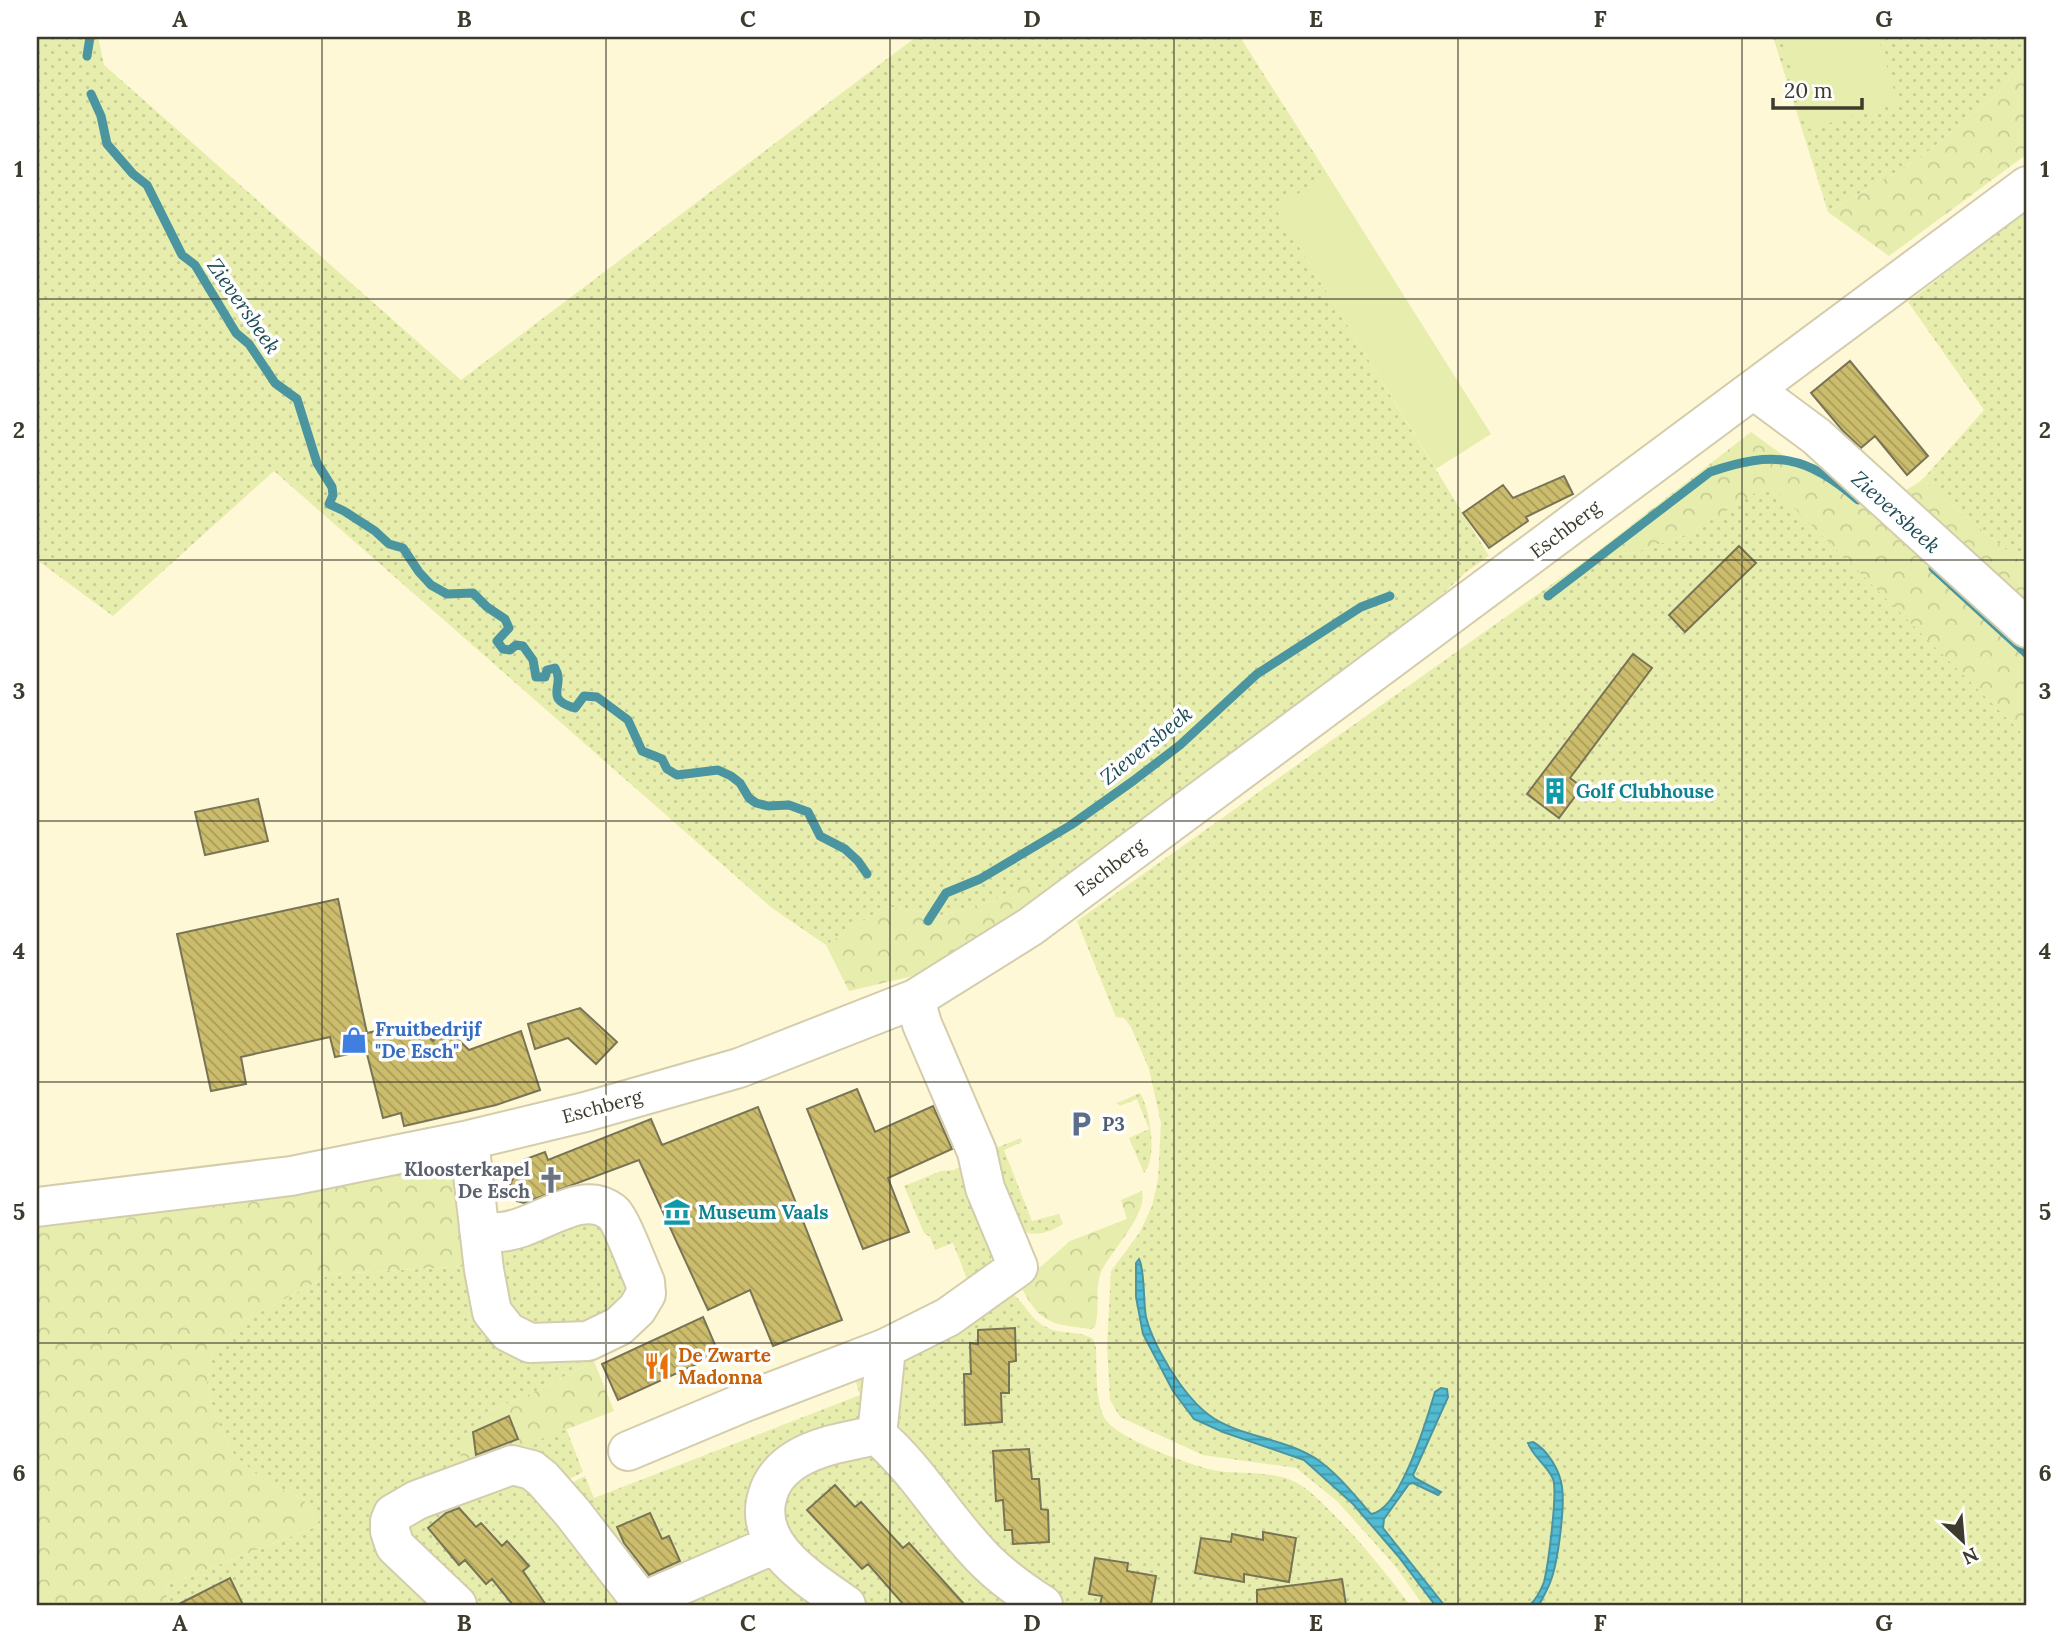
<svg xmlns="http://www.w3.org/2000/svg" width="2064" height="1642" viewBox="0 0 2064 1642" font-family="Lora,serif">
  <defs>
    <pattern id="grass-dots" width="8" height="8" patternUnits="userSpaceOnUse" patternTransform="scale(1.75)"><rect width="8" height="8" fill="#e7eead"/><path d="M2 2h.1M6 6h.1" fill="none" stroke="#c7cd95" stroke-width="1.8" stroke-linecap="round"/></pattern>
    <pattern id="forest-crowns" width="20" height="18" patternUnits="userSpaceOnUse" patternTransform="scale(1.75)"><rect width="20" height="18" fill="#e7eead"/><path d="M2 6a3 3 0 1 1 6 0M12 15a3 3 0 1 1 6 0" fill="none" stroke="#c7cd95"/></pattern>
    <pattern id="water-rules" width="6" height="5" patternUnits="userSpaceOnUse" patternTransform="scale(1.75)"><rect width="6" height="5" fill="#51bbd3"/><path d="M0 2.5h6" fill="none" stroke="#4499ac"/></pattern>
    <pattern id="building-back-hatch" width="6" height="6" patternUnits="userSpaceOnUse" patternTransform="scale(1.75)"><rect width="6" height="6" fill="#ccbd6d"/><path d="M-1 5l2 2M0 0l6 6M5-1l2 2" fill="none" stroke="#a79b5a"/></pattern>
  </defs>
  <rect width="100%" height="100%" fill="#fef8d6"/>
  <path fill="url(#grass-dots)" d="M 37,37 L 98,37 L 104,65 L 461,380 L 916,37 L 1240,37 L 1328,175 L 1276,209 L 1489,556 L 1466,572 L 1427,609 L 1046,894 L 1030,879 L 994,901 L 942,915 L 886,906 L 826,945 L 772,908 L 274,471 L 113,616 L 37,560 Z
    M 1773,37 L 2027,37 L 2023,59 L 1999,92 L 1920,158 L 1828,212 Z
    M 2027,211 L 2027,567 L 1922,480 L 1984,410 L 1908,302 Z
    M 1770,483 L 2027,738 L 2027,1605 L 1423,1605 L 1396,1567 L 1337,1501 L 1296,1468 L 1203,1455 L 1120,1417 L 1110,1400 L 1107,1346 L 1111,1271 L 1140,1232 L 1152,1206 L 1158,1180 L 1161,1123 L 1149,1069 L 1131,1027 L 1124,1018 L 1116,1017 L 1077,921 L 1586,560 L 1636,552 L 1688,534 Z
    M 1140,1093 C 1150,1109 1158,1158 1144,1173 L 1129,1138 L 1149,1129 L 1137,1099 L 1120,1106 L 1117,1103 Z
    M 1021,1138 L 1022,1142 L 1004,1150 L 1032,1221 L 1059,1214 L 1063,1224 C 1050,1232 1035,1238 1021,1230 L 988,1151 Z
    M 967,1163 C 968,1170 967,1178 968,1185 C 977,1237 1024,1262 953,1299 L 949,1298 L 949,1292 L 969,1284 L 953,1243 L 935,1250 L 930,1237 L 924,1233 L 904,1186 L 941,1171 L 954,1170 Z
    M 566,1220 L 603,1225 L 631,1282 L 625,1304 L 585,1336 L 594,1361 L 528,1395 L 486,1412 L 457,1472 L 566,1428 L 583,1472 L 560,1484 L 538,1468 L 394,1508 L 449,1605 L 169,1605 L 165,1586 L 320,1525 L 303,1499 L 266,1482 L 234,1455 L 215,1416 L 207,1383 L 212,1354 L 242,1322 L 331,1274 L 471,1266 L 497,1268 L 503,1252 L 527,1238 Z
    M 1011,1292 C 1024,1302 1031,1320 1046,1327 C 1060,1335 1080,1330 1093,1339 L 1096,1348 C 1097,1369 1095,1397 1104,1417 C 1114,1438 1194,1467 1218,1471 C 1242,1474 1271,1471 1293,1481 C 1307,1487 1319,1500 1330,1511 C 1360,1540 1385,1572 1410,1605 L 1225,1603 L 1055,1605 L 1032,1590 L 913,1449 L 904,1431 L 892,1417 L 904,1356 Z
    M 853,1373 L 864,1373 L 868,1416 L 817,1441 L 761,1532 L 652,1591 L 565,1486 L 585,1476 L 594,1498 L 860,1395 Z
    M 866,1450 L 1031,1605 L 859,1605 L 814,1570 L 773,1507 L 783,1481 Z
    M 510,1471 L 636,1605 L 465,1605 L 397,1523 Z
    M 760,1556 L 834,1605 L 658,1605 Z"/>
  <path fill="url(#forest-crowns)" d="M 2027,37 L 2027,154 L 1889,256 L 1828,212 L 1920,158 L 1999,92 L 2023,59 Z
    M 1751,432 L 1798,466 L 1898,495 L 1922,480 L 2027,567 L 2027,738 L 1770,484 L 1688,534 L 1636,552 L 1586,560 Z
    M 1030,879 L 1046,894 L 926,973 L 849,991 L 826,945 L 886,906 L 942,915 L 994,901 Z
    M 454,1168 L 471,1266 L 331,1274 L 242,1322 L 212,1354 L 207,1383 L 215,1416 L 234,1455 L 266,1482 L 303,1499 L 320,1525 L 165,1586 L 169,1605 L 37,1605 L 37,1223 L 252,1192 Z
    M 1142,1191 C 1148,1213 1113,1249 1103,1268 C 1093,1286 1101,1308 1095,1327 L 1091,1329 C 1050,1324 1040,1324 1020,1285 L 1070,1241 L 1127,1219 L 1121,1200 Z
    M 594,1361 L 614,1411 L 456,1472 L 466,1437 L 486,1412 L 528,1395 Z"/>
  <path fill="#e7eead" d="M 1782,37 L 1878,37 L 1898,103 L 1809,129 Z
    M 1328,175 L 1491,434 L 1436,469 L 1275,208 Z"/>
  <path fill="url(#water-rules)" stroke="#4b95a1" stroke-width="2" d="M 1139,1259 C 1145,1270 1143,1301 1146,1317 C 1151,1338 1167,1366 1180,1384 C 1188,1395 1198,1407 1209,1415 C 1238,1437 1286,1438 1318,1460 C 1338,1474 1355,1496 1371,1514 C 1401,1510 1427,1418 1435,1392 L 1441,1388 L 1447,1389 L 1448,1397 L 1413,1475 L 1415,1478 L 1441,1492 L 1438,1495 L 1413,1483 L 1409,1484 L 1384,1519 L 1383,1528 L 1444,1605 L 1435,1605 L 1398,1556 L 1353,1504 L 1304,1460 L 1223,1432 L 1194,1419 L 1173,1391 L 1143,1334 L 1136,1297 L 1136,1263 Z
    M 1533,1442 C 1548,1450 1560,1471 1562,1487 C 1565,1507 1558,1561 1551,1580 C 1548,1589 1543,1597 1539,1605 L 1530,1605 C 1536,1599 1541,1590 1544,1582 C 1548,1566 1558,1492 1553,1479 C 1547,1465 1533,1457 1528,1443 Z"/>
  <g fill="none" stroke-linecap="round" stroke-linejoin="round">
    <path stroke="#4b95a1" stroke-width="9" d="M 87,56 L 90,37
      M 91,94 L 101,116 L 107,144 L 133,174 L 147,185 L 182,255 L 195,265 L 236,333 L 249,344 L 275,383 L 297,399 L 317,463 L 332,487 L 333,495 L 329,504 L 344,511 L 375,531 L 389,544 L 403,548 L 419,572 L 431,585 L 447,594 L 473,593 L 487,607 L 505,619 L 509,628 L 497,641 L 503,649 L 510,650 L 516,645 L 523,646 L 533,660 L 536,677 L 545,677 L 547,670 L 555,668 C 566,686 542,699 575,708 L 584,696 L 597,697 L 628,720 L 642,751 L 662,759 L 667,769 L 677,775 L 718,770 L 731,776 L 740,783 L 749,798 L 756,803 L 768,806 L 789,805 L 808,812 L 820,836 L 845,849 L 858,861 L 867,874
      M 1933,568 L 2027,654
      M 1548,596 L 1710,472 C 1774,450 1807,455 1858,500
      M 928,921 L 946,893 L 980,879 L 1071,825 L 1133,781 L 1180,745 L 1257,674 L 1361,607 L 1390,596"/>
  </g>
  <path fill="url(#building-back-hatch)" stroke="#797456" stroke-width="2" d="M 1850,361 L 1928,456 L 1907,475 L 1875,436 L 1861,448 L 1843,431 L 1811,393 Z
    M 1564,476 L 1573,494 L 1526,517 L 1528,521 L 1489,548 L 1463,513 L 1503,485 L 1513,498 Z
    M 1739,546 L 1756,563 L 1685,632 L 1669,615 Z
    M 1633,654 L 1652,668 L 1570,778 L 1582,787 L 1559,818 L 1527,794 Z
    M 258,799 L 268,841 L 205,855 L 195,812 Z
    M 338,899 L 367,1033 L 414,1022 L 433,1041 L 446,1028 L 469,1050 L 521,1031 L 540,1090 L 496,1105 L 404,1126 L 401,1113 L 383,1118 L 366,1050 L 335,1057 L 330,1037 L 241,1057 L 246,1084 L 211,1091 L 177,934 Z
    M 580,1008 L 617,1042 L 596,1064 L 568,1038 L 535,1049 L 528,1024 Z
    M 857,1089 L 875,1132 L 933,1106 L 952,1149 L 888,1178 L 909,1232 L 863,1249 L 807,1109 Z
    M 758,1107 L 842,1320 L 773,1346 L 750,1290 L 708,1310 L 639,1160 L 524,1203 L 517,1201 L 510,1194 L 510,1184 L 523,1160 L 545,1152 L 548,1160 L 651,1119 L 662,1145 Z
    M 703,1317 L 719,1354 L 618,1400 L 602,1364 Z
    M 1015,1328 L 1016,1361 L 1009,1362 L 1009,1393 L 1001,1393 L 1002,1422 L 965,1425 L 964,1374 L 971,1374 L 970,1343 L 978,1344 L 978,1330 Z
    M 509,1416 L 518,1439 L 476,1455 L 473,1432 Z
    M 1029,1449 L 1032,1479 L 1039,1479 L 1041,1509 L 1048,1510 L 1049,1542 L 1013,1544 L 1012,1530 L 1005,1530 L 1003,1500 L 996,1501 L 993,1451 Z
    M 835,1485 L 855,1507 L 861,1502 L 903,1548 L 909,1543 L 965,1605 L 904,1605 L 868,1564 L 862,1569 L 807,1510 Z
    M 459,1508 L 476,1527 L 481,1523 L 502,1546 L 507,1541 L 529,1566 L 523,1571 L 546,1605 L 513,1605 L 492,1579 L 486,1584 L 465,1560 L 459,1565 L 428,1528 L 446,1513 Z
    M 650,1513 L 662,1539 L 669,1536 L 680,1561 L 649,1575 L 624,1543 L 617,1527 Z
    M 1263,1532 L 1296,1538 L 1289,1582 L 1244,1574 L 1244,1582 L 1195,1573 L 1201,1538 L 1231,1542 L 1232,1534 L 1263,1540 Z
    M 1095,1558 L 1128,1563 L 1127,1571 L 1156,1576 L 1151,1605 L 1100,1605 L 1102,1596 L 1089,1594 Z
    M 230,1578 L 243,1605 L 177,1605 Z
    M 1342,1579 L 1346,1605 L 1257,1605 L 1257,1590 Z"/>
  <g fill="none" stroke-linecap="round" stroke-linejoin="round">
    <defs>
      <path id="minor" d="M 1754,390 L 1816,436 L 2027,628
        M 469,1140 L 484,1270 L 492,1312 L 508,1332 L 530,1343 L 588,1341 L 619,1326 L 637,1309 L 646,1294 L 645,1282 C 639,1269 621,1220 613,1213 C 581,1186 537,1230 501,1232 C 494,1232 486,1230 479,1229
        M 37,1207 L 291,1176 L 469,1140 L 585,1112 L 739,1068 L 915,999 L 1030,927 L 2027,186
        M 877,1435 L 886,1348 L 948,1317 L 1018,1267 L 985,1188 L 977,1152 L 922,1024 L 915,999
        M 628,1451 L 745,1402 L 886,1348
        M 642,1602 L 775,1544
        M 457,1605 L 395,1546 L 390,1531 L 390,1521 L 393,1514 L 417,1500 L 512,1465 L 532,1470 L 543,1479 L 572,1512 L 644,1605
        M 846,1605 C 811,1580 751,1545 768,1494 C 773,1476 788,1463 804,1455 C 827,1444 853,1440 877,1435 C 920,1472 947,1523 987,1562 C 1004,1579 1023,1592 1043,1605"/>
    </defs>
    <use href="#minor" stroke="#d3cdac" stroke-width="42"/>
    <use href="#minor" stroke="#fff" stroke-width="38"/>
  </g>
  <path fill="none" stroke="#3d3b2d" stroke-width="2" stroke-opacity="0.55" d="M 322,37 L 322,1605M 606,37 L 606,1605M 890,37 L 890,1605M 1174,37 L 1174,1605M 1458,37 L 1458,1605M 1742,37 L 1742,1605M 37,299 L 2027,299M 37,560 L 2027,560M 37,821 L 2027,821M 37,1082 L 2027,1082M 37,1343 L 2027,1343"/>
  <defs>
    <symbol id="building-bare" viewBox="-9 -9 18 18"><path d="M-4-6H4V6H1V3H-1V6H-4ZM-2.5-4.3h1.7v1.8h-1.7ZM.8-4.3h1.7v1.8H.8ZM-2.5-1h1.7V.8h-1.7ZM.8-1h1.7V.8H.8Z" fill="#0f9aa8" stroke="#fff" stroke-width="2.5" paint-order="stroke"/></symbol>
    <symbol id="shop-bare" viewBox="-9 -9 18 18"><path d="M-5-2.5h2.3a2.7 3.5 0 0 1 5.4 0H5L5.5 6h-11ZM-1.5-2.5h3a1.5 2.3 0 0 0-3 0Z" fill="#3f7fe0" stroke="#fff" stroke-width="2.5" paint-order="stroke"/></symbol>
    <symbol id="parking-bare" viewBox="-9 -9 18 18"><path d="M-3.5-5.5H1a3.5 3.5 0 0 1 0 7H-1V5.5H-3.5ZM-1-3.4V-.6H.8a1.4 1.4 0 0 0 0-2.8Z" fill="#5c6f8a" stroke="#fff" stroke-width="2.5" paint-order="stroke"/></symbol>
    <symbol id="church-bare" viewBox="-9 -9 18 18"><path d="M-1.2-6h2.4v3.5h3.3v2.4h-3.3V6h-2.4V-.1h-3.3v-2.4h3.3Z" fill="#6b7280" stroke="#fff" stroke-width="2.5" paint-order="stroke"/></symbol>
    <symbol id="museum-bare" viewBox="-9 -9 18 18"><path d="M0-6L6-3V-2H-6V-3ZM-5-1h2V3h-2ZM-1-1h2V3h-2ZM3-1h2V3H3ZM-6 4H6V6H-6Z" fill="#0f9aa8" stroke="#fff" stroke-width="2.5" paint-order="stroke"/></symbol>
    <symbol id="restaurant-bare" viewBox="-9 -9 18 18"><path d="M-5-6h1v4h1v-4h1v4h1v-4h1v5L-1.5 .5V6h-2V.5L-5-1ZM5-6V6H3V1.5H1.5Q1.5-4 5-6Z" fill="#e8710a" stroke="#fff" stroke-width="2.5" paint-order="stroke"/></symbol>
  </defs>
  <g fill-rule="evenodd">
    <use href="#building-bare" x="1536" y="772" width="38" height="38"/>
    <use href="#shop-bare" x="335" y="1021" width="38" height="38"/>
    <use href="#parking-bare" x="1062" y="1105" width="38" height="38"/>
    <use href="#church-bare" x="532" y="1161" width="38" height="38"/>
    <use href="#museum-bare" x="658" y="1193" width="38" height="38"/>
    <use href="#restaurant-bare" x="638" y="1347" width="38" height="38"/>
  </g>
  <g text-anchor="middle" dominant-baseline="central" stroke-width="7" stroke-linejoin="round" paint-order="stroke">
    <g font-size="19" fill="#3d3b2d" stroke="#fff">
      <text transform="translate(1565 529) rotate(-37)">Eschberg</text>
      <text transform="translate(1110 867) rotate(-37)">Eschberg</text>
      <text transform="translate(602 1106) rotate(-15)">Eschberg</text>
    </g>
    <g font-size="19" font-weight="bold" fill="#0d838f" stroke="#fff" text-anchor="start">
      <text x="1576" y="791">Golf Clubhouse</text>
      <text x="698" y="1212">Museum Vaals</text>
    </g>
    <g font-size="19" font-weight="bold" fill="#366cbe" stroke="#fff" text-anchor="start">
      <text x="375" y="1029">Fruitbedrijf<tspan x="375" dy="22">"De Esch"</tspan></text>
    </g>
    <g font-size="19" font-weight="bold" fill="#4e5e75" stroke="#fff" text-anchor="start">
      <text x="1102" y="1124">P3</text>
    </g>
    <g font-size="19" font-weight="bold" fill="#5b616d" stroke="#fff" text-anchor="end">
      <text x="530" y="1169">Kloosterkapel<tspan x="530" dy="22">De Esch</tspan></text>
    </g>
    <g font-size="19" font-weight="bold" fill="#c56008" stroke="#fff" text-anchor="start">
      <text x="678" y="1355">De Zwarte<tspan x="678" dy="22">Madonna</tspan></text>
    </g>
    <g font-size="21" font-style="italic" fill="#1e4c57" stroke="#fff">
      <text transform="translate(244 306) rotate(55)">Zieversbeek</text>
      <text transform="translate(1896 512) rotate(42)">Zieversbeek</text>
      <text transform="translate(1146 745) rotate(-39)">Zieversbeek</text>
    </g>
  </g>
  <rect width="2064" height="1642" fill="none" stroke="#ffffff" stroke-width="77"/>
  <g transform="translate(1963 1541) rotate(154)" stroke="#ffffff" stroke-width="5" paint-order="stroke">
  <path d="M0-5L12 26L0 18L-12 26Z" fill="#3d3b2d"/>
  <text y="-10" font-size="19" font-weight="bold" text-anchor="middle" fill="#3d3b2d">N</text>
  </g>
  <path d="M1773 98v10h89v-10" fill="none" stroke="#3d3b2d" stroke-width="3.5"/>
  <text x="1784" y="98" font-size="21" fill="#3d3b2d" stroke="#ffffff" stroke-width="5" paint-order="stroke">20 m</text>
  <rect x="38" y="38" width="1987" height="1566" fill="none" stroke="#3d3b2d" stroke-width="2.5"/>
  <g font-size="23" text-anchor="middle" font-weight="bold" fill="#3d3b2d">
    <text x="180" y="27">A</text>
    <text x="464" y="27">B</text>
    <text x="748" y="27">C</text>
    <text x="1032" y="27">D</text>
    <text x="1316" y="27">E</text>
    <text x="1600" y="27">F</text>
    <text x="1884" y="27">G</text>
    <text x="19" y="177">1</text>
    <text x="2045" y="177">1</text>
    <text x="19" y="438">2</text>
    <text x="2045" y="438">2</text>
    <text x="19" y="699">3</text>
    <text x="2045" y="699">3</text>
    <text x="19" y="959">4</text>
    <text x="2045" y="959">4</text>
    <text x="19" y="1220">5</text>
    <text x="2045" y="1220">5</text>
    <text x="19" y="1481">6</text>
    <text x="2045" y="1481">6</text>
    <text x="180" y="1631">A</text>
    <text x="464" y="1631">B</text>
    <text x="748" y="1631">C</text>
    <text x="1032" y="1631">D</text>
    <text x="1316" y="1631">E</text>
    <text x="1600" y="1631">F</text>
    <text x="1884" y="1631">G</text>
  </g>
</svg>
